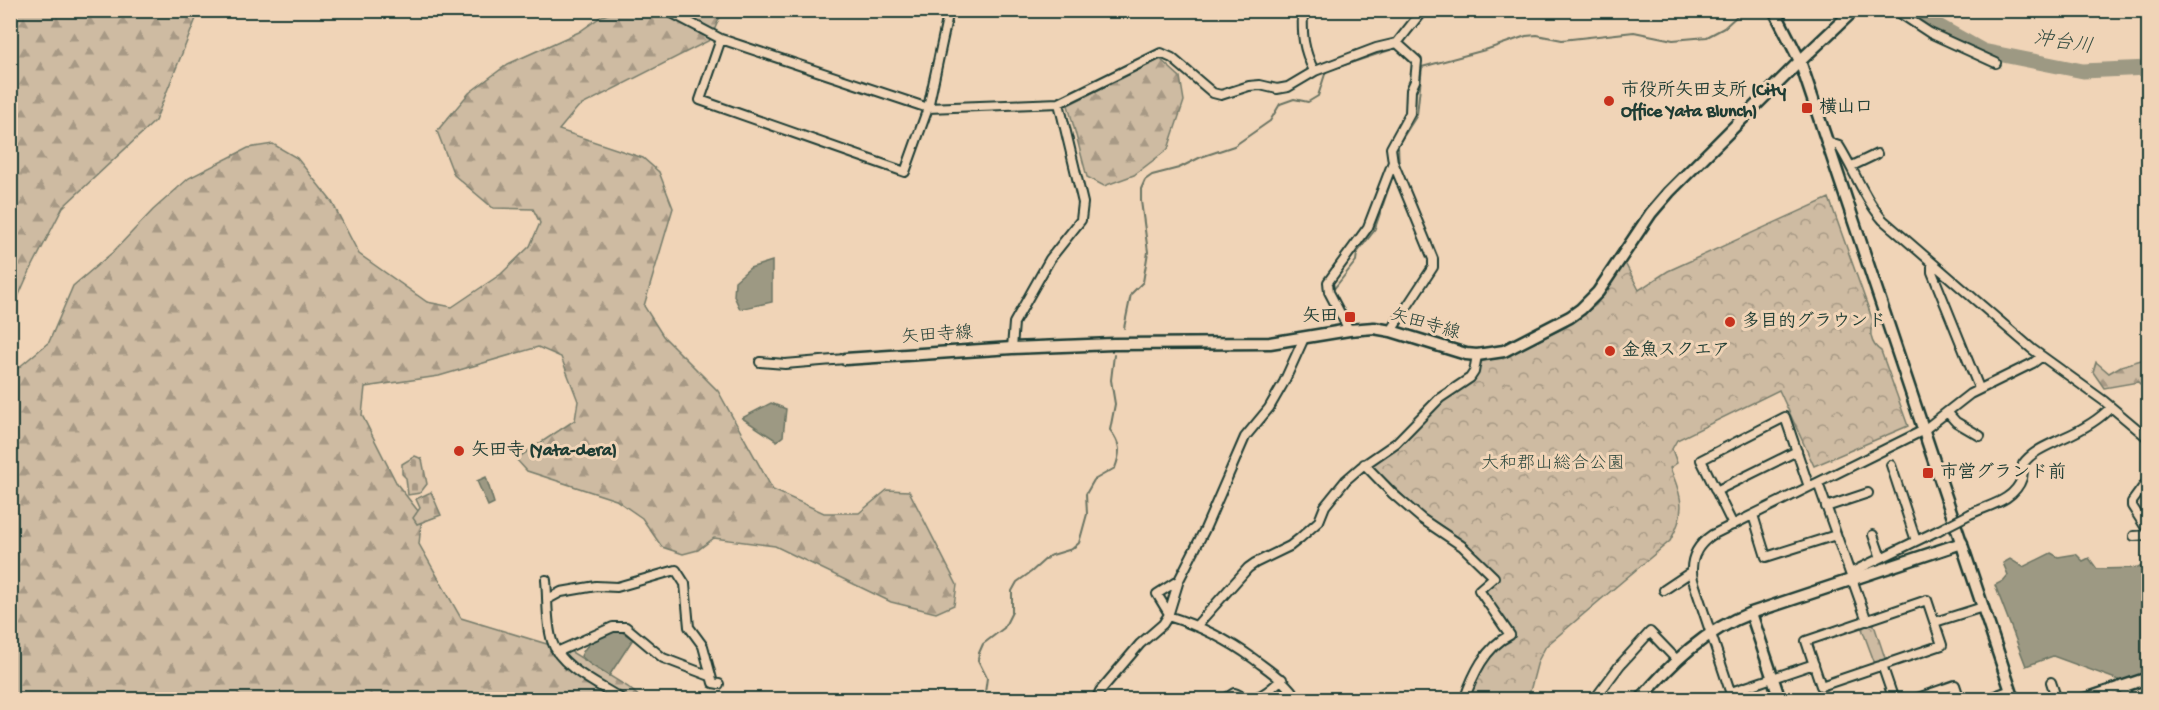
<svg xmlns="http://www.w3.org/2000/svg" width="2159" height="710" viewBox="0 0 2159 710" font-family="'Gochi Hand','Klee One',sans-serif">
  <defs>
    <pattern id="forest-firs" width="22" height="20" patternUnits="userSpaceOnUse" patternTransform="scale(1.5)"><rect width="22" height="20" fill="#cebba2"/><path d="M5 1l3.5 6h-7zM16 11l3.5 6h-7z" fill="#a79985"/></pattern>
    <pattern id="cemetery-stones" width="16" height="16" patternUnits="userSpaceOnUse" patternTransform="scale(1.5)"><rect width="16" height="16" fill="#cebba2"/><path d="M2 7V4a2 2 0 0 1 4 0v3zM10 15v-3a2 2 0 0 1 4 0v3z" fill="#a79985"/></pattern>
    <pattern id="park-crowns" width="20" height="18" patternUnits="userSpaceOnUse" patternTransform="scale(1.5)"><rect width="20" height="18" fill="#cebba2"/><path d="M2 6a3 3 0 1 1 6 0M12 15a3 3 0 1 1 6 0" fill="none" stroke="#a79985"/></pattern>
  </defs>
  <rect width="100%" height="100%" fill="#f0d4b7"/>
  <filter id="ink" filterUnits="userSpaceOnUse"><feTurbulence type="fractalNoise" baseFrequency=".0167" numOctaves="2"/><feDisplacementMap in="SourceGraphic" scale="12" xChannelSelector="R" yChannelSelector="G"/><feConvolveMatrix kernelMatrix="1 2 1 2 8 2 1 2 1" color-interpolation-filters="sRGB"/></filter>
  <g filter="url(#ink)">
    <path fill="url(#forest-firs)" stroke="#767c6b" stroke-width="1.5" d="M 11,10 L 199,11 L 155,121 L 63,207 L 26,279 L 11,313 Z
      M 620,10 L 722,12 L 710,40 L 578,107 L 559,130 L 643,158 L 659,172 L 673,208 L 644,306 L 663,336 L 718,391 L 773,490 L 824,513 L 859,513 L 887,490 L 909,491 L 957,585 L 954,605 L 936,613 L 891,602 L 775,546 L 714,538 L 698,550 L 683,554 L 662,547 L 642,518 L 616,500 L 527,471 L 516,459 L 575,420 L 578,401 L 561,357 L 538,347 L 439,376 L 365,387 L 362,415 L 397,484 L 422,516 L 419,544 L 461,618 L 570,651 L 628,687 L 642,699 L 11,700 L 11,374 L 49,342 L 73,286 L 113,252 L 153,210 L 189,178 L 248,148 L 273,144 L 297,158 L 332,202 L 359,254 L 427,302 L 452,307 L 501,274 L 530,246 L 540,223 L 533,209 L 493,208 L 454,175 L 437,131 L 469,93 L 508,64 L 579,32 L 602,16 Z
      M 1160,59 L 1180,77 L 1184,101 L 1168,149 L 1134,175 L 1104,186 L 1087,177 L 1068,105 Z
      M 2148,358 L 2148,392 L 2138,382 L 2104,388 L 2093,372 L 2096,362 L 2109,373 L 2121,366 Z"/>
    <path fill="url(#cemetery-stones)" stroke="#767c6b" stroke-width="1.5" d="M 415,456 L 422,459 L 427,484 L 420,493 L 408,495 L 406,478 L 402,474 L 402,464 Z
      M 431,492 L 441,515 L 417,524 L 413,518 L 420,508 L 416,499 Z"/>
    <path fill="url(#park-crowns)" stroke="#767c6b" stroke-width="1.5" d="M 1829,198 L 1873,321 C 1869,332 1870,344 1881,351 L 1908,426 L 1814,466 L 1779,390 L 1677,440 L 1672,449 L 1677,463 L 1670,468 C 1682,496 1687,512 1670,541 L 1546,646 L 1538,661 L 1528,699 L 1465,699 L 1483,663 L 1512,632 L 1482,591 L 1497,575 L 1463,540 L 1421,513 L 1369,463 L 1441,402 L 1474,378 L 1482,361 L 1506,357 L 1566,327 L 1596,305 L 1625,263 L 1639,290 L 1668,271 Z
      M 1873,622 L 1886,661 L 1875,664 L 1861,626 Z"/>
    <path fill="#9d9983" stroke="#6b7463" stroke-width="1.5" d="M 772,261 L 772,302 L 740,309 L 734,296 L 735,281 L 750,268 Z
      M 771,403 L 786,409 L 783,436 L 777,441 L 742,418 Z
      M 486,477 L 494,503 L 488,506 L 477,481 Z
      M 2051,553 L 2058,557 L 2076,554 L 2083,561 L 2089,558 L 2097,569 L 2138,568 L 2148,562 L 2148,672 L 2121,681 L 2053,656 L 2026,666 L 1995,585 L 2003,581 L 2008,575 L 2003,563 L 2010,559 L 2023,567 Z
      M 613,630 L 619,630 L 633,639 L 609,676 L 591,665 L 581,656 C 586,643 601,634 613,630 Z"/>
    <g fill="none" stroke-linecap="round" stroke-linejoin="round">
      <path stroke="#6b7463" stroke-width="2" d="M 1399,168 L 1398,145 L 1417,115 L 1422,67
        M 1333,290 L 1356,261 L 1357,253 L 1374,231 L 1392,178 L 1396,173
        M 1124,328 L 1131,294 L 1143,282 L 1148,252 L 1141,201 L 1141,189 L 1145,180 L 1152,175 L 1179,168 L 1201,157 L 1234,146 L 1270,121 L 1280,104 L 1294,99 L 1308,102 L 1318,96 L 1326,71 L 1396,48 L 1413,65 L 1422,67 L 1485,50 L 1526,36 L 1537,35 L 1562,40 L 1634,32 L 1673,40 L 1707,37 L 1724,28 L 1738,15 L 1739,10
        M 984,700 L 987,678 L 978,660 L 979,653 L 983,644 L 1004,628 L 1012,612 L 1012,591 L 1017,582 L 1031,572 L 1049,556 L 1072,549 L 1079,543 L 1087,514 L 1086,494 L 1094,480 L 1115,468 C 1121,452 1121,444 1110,430 L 1115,404 L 1111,380 L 1114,355"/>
      <path stroke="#9d9983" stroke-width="15" d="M 1910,10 L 1983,51 L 2083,71 L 2148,68"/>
      <defs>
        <path id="street" d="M 666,10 L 721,39 L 928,108 L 1059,103 L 1083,203 L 1081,220 L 1050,259 L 1014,323 L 1012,348
          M 1303,10 C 1302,36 1303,48 1314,71
          M 1895,10 L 1930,33 L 1996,63
          M 721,39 L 700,100 L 905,172 L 928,108 L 949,10
          M 1059,103 L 1161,53 L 1172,58 L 1213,93 L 1221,95 L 1249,86 L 1260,85 L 1277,89 L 1288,87 L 1315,71 L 1376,48 L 1397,43 L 1423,10
          M 1827,142 L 1839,146 C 1854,170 1864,198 1883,220 L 2032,349 L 2104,401 L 2148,438
          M 1852,166 L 1877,154
          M 1932,263 L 1932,272 L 1979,388
          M 1349,330 L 1329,292 L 1328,282 L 1368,227 L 1393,162
          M 1391,331 L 1433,267 L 1433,259 L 1393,162 L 1391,148 L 1410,113 L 1411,90 L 1415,81 L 1417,61 L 1397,43
          M 760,362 L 785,364 L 845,359
          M 1947,412 L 1956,422 L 1980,436
          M 1364,464 L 1393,494 L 1422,519 L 1462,546 L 1494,577 L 1479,590 L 1510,635 C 1485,647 1473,675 1464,700
          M 1891,465 L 1916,541
          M 2148,480 L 2132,502 L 2132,506 L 2148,531
          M 1818,483 L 1867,621
          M 1716,491 L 1797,451
          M 1826,507 L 1868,493
          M 1972,513 C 1990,505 2015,500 2022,478 C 2023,474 2023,469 2023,464 C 2032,451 2049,445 2063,438 C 2079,431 2099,420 2111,407
          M 1753,515 L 1766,557 L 1836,535
          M 1733,525 L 1701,460 L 1785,417 L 1809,487
          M 1873,535 L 1881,558
          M 2134,536 L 2148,535
          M 1850,573 L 1939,530
          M 546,580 C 548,600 546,622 552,641 C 559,667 602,686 623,700
          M 1664,590 L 1691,572
          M 548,599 L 561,592 L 596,586 L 617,587 L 676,570 L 685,584 L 689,627 L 703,646 L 713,683 L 719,684
          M 1927,600 L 1942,645 L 1821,686 L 1806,641 Z
          M 1168,612 L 1157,594 L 1179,580
          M 1168,616 C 1200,626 1227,639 1254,659 C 1271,672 1286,681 1298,700
          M 1935,622 L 1983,607
          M 1197,625 L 1248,568 L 1255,563 L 1290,546 L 1300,538 L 1319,521 L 1325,506 L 1346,480 L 1361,467 L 1396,443 L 1440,398 L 1470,378 L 1474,372 L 1477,355
          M 557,652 L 613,627 L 626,627 L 663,658 L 710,676
          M 1882,665 L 1894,700
          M 2051,682 L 2057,700
          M 2122,686 L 2130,700
          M 1731,692 L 1814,664
          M 1096,700 L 1100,691 L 1140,644 L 1163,624 L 1168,616 L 1179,580 L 1205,529 L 1245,437 L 1269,408 L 1284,382 L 1304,338
          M 1223,700 L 1234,693 C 1239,694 1242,698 1248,698 C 1261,699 1273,687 1282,679
          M 1594,700 L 1620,665 L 1650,632 L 1677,660
          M 1733,700 L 1693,580 C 1689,560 1696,546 1712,535 L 1924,430 L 1970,394 L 2033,363 L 2041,357
          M 1912,700 L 1955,685 L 1960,700
          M 1984,700 L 2011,690"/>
        <path id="secondary" d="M 1774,10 L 1800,61 L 2014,700
          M 845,359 L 1012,348 L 1113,344 L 1270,343 L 1349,330 L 1374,328 L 1391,331 L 1466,354 L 1477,355 L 1504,351 L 1570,317 L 1581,309 L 1598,292 L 1651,213 L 1669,192 L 1800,61 L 1854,10
          M 1751,613 L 1780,700
          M 1640,700 C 1671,663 1705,630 1751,613 L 1962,543
          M 2082,700 L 2148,678"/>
      </defs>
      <use href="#street" stroke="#1f3d34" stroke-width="12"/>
      <use href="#secondary" stroke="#1f3d34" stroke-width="15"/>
      <use href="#street" stroke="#f0d4b7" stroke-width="8"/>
      <use href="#secondary" stroke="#f0d4b7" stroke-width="10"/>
      <defs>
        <path id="street-bridge" d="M 1939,530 L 1972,513"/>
      </defs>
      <use href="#street-bridge" stroke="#1f3d34" stroke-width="12" stroke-linecap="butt"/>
      <use href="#street-bridge" stroke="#f0d4b7" stroke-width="8"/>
    </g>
  </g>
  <g fill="#c8321e" stroke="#f0d4b7" stroke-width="2">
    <circle cx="1609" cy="101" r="6"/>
    <rect x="1801" y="102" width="12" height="12" rx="3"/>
    <rect x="1344" y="311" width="12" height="12" rx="3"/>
    <circle cx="1730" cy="322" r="6"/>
    <circle cx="1610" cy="351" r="6"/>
    <circle cx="459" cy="451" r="6"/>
    <rect x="1922" y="467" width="12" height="12" rx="3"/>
  </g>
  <g text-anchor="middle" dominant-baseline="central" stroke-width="6" stroke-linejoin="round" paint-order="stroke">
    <g font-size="18" font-weight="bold" fill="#1f3d34" stroke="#f0d4b7" text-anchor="start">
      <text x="1621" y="91">市役所矢田支所 (City<tspan x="1621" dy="21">Office Yata Blunch)</tspan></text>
      <text x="1819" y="108">横山口</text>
      <text x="1338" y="317" text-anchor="end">矢田</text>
      <text x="1742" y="322">多目的グラウンド</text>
      <text x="1622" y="351">金魚スクエア</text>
      <text x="471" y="451">矢田寺 (Yata-dera)</text>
      <text x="1940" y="473">市営グランド前</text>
    </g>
    <g font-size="18" fill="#1f3d34" stroke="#f0d4b7">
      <text transform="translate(1425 325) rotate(16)">矢田寺線</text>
      <text transform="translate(937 336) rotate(-4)">矢田寺線</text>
    </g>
    <g font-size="18" fill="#304a3f" stroke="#f0d4b7">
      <text x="1553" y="464">大和郡山総合公園</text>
    </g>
    <g font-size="20" font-style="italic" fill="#324b40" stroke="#f0d4b7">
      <text transform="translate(2063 44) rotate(9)">沖台川</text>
    </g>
  </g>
  <rect width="2159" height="710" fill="none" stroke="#f0d4b7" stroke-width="36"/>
  <rect x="18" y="18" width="2123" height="674" fill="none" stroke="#1f3d34" stroke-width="2" filter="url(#ink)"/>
</svg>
